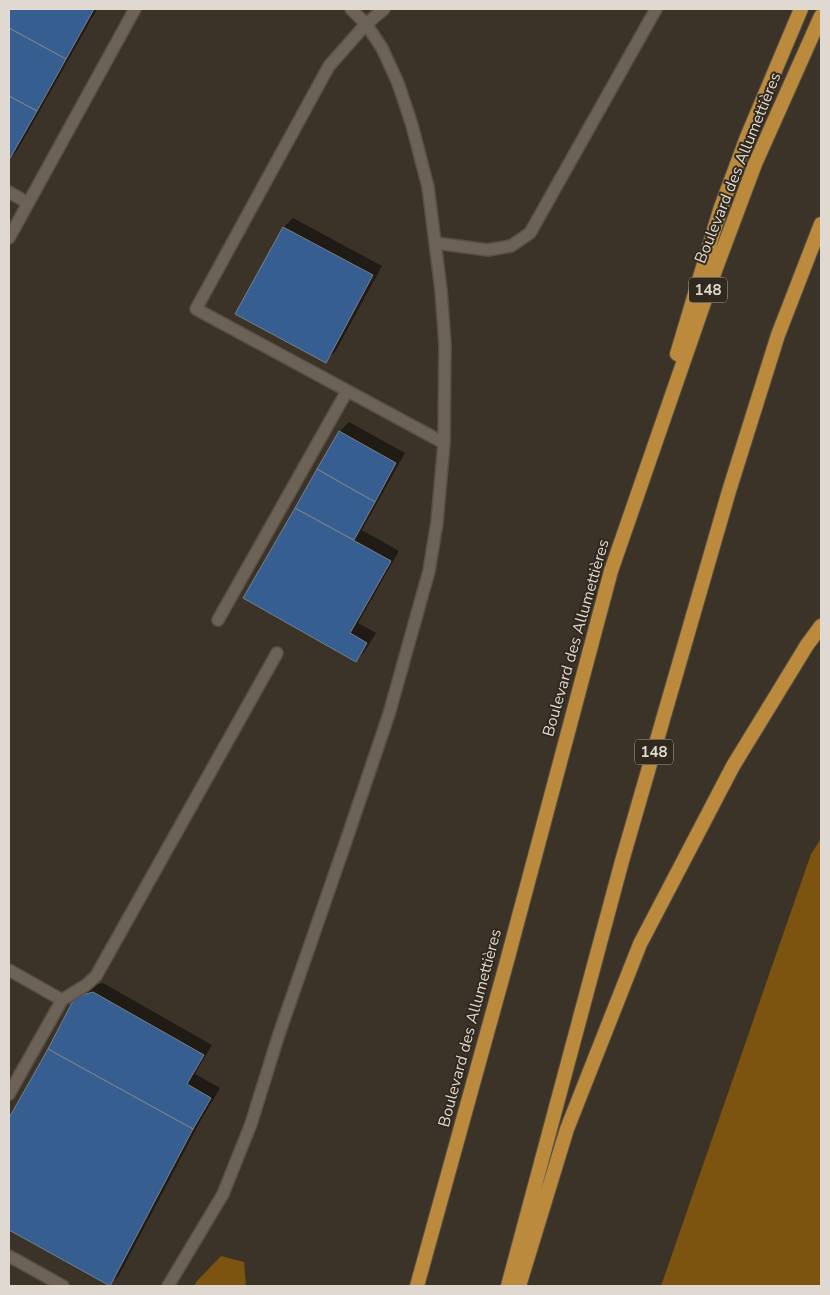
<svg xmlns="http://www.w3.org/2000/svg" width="830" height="1295" viewBox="0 0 830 1295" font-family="'Nunito Sans',sans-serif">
  <rect width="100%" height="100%" fill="#3c3328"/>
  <path fill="#7c540f" d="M 821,839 L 821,1286 L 661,1286 L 811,854 Z
    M 221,1256 L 244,1262 L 246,1286 L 194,1286 L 197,1281 Z"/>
  <path fill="#0007" d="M 9,9 L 97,9 L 17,151 L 9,159 Z
    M 293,218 L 382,266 L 335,352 L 325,361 L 237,314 L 284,227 Z
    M 349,422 L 405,453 L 362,530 L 399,551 L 358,623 L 376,633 L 365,651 L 356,661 L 244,598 L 340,431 Z
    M 103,983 L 212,1045 L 195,1074 L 220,1088 L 202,1118 L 119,1275 L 110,1285 L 9,1229 L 9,1120 L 49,1050 L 76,997 L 86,987 Z"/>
  <path fill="#375e91" stroke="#76808d" d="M 9,9 L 94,9 L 66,59 L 9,28 Z
    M 9,28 L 66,59 L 37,111 L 9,96 Z
    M 9,96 L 37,111 L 9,160 Z
    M 283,227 L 373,275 L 326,363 L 235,314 Z
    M 339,431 L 396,463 L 375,502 L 317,469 Z
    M 317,469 L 375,502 L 354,540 L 295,508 Z
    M 295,508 L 391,561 L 350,633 L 367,643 L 356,662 L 243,598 Z
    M 93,992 L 204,1055 L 187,1084 L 211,1098 L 193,1129 L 48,1049 L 75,997 Z
    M 48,1049 L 193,1129 L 110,1286 L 9,1230 L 9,1118 Z"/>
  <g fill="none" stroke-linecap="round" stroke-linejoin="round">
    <defs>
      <path id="service" d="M 384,9 L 366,24 L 329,66 L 196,309 L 444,443
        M 9,192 L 28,203
        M 9,238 L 135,9
        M 435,243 L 488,250 L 511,246 L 530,233 L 656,9
        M 218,620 L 347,391
        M 9,970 L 62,1000
        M 9,1094 L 62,1000 L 86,985 L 96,976 L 277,653
        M 9,1256 L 63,1286
        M 168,1286 L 223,1194 L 251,1124 L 278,1037 L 345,844 L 389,714 L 429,571 L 437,522 L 444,443 L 445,345 L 441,290 L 428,187 L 412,125 L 398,83 L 382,48 L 366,24 L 351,9"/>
      <path id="trunk" d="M 677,354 L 720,210 L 747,137 L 801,9
        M 417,1286 L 507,961 L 611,571 L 716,268 L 755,164 L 821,16
        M 508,1286 L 622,861 L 729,491 L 778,335 L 821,224
        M 519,1286 L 567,1129 L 640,944 L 733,766 L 807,645 L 821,626"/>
    </defs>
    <use href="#service" stroke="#585046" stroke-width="14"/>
    <use href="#trunk" stroke="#585046" stroke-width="16"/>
    <use href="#service" stroke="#6c6256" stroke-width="11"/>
    <use href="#trunk" stroke="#bb8a3c" stroke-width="14"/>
  </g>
  <g text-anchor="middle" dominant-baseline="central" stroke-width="4" stroke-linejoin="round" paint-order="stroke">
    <g fill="#31291e" stroke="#aba49c" stroke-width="1">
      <rect x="689" y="277.5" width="38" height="25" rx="4"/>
      <rect x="635" y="739.5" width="38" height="25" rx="4"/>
    </g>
    <g font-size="15" font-weight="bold" fill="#dfd9d2">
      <text x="708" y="290">148</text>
      <text x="654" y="752">148</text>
    </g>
    <g font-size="16" fill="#dfd9d2" stroke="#31291e">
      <text transform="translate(738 168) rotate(-68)">Boulevard des Allumettières</text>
      <text transform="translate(576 638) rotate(-74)">Boulevard des Allumettières</text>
      <text transform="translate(470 1028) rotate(-75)">Boulevard des Allumettières</text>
    </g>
  </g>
  <rect width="830" height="1295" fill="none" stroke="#dfd9d2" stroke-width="20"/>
</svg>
